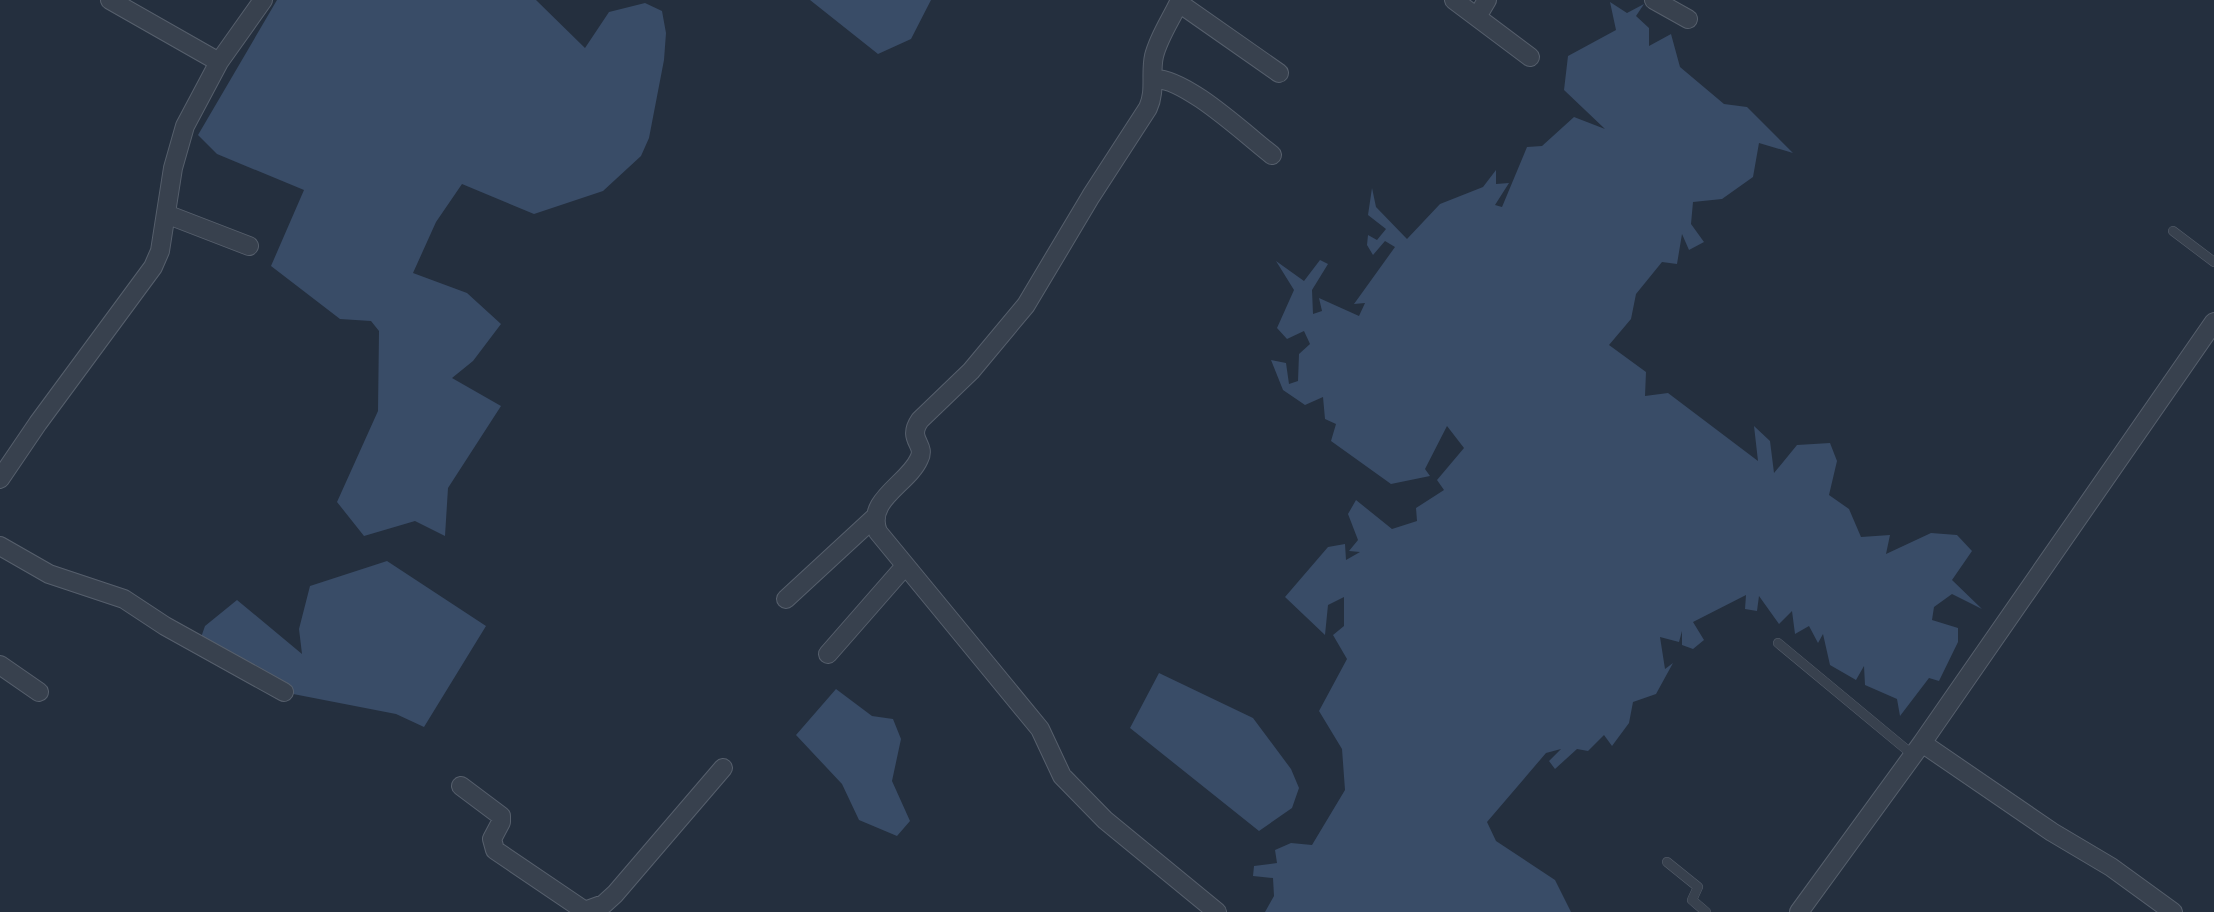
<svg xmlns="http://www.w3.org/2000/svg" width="2214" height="912" viewBox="0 0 2214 912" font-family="Cabin,sans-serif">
  <rect width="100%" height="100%" fill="#242f3e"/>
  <path fill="#394c67" d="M 277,0 L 536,0 L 585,48 L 609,12 L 645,3 L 662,11 L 666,33 L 664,60 L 649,138 L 641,156 L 603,191 L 534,214 L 462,184 L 436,222 L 413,273 L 467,293 L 501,324 L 473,361 L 452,378 L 501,406 L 448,488 L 445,536 L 415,521 L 364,536 L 337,502 L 378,411 L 379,331 L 371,321 L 340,319 L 271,266 L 304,190 L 217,154 L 198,135 Z
    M 810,0 L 931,0 L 911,39 L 878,54 Z
    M 1610,2 L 1627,13 L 1644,4 L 1636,16 L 1649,28 L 1649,46 L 1671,34 L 1680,67 L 1724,104 L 1747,107 L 1793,153 L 1759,143 L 1753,177 L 1722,199 L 1693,202 L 1691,224 L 1704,242 L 1689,250 L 1682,234 L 1677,264 L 1662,262 L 1636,294 L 1631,319 L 1609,345 L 1646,372 L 1645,396 L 1668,393 L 1758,461 L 1754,426 L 1770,441 L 1774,473 L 1797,445 L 1830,443 L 1837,461 L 1829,495 L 1849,509 L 1861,537 L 1890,535 L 1886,554 L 1931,533 L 1957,535 L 1972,551 L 1952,580 L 1982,609 L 1952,594 L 1934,607 L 1932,620 L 1958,628 L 1958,642 L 1939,681 L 1929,678 L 1900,716 L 1897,699 L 1865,685 L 1864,666 L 1856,680 L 1830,665 L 1823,634 L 1818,643 L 1809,626 L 1795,634 L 1792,611 L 1779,624 L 1759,596 L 1757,611 L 1745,609 L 1746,595 L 1693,622 L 1704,640 L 1693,649 L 1682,645 L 1682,631 L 1679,642 L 1660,637 L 1665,669 L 1673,663 L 1656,694 L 1633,702 L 1629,723 L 1612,746 L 1604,735 L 1588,751 L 1577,749 L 1555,769 L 1549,761 L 1561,749 L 1546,753 L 1487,822 L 1496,841 L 1555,880 L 1571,912 L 1265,912 L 1274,896 L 1273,878 L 1253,876 L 1254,866 L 1277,863 L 1275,850 L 1291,843 L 1312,845 L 1345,790 L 1342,749 L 1319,711 L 1347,659 L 1333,635 L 1344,626 L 1344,597 L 1328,605 L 1325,635 L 1285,597 L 1328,547 L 1345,544 L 1346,560 L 1360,552 L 1349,551 L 1358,540 L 1348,514 L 1356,500 L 1392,529 L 1417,521 L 1416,508 L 1444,490 L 1437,480 L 1464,448 L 1447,426 L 1425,469 L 1430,476 L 1391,484 L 1331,441 L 1336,424 L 1325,419 L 1323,397 L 1305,405 L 1283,390 L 1271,360 L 1286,363 L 1289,384 L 1298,381 L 1299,354 L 1310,344 L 1304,331 L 1287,339 L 1277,328 L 1294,290 L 1276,261 L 1304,281 L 1320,260 L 1328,264 L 1312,290 L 1313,314 L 1322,311 L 1319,298 L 1359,316 L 1365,303 L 1354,304 L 1395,247 L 1385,241 L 1373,255 L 1367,245 L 1368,235 L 1377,240 L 1386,229 L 1368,215 L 1372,188 L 1376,207 L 1407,239 L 1440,204 L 1483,187 L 1496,170 L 1496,184 L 1509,183 L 1495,205 L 1502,207 L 1527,147 L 1542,146 L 1574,117 L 1605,129 L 1564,90 L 1568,56 L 1616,30 Z
    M 387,561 L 486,626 L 424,727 L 396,714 L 288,693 L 199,643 L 205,626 L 237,600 L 302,654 L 299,629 L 310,586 Z
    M 1159,673 L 1253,718 L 1291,769 L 1299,788 L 1292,808 L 1259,831 L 1130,728 Z
    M 836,689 L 872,716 L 893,719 L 901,739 L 892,781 L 910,821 L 897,836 L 859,820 L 842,784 L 796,735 Z"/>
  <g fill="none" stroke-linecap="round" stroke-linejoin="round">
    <defs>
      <path id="service" d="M 2173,231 L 2214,262
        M 1778,643 L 1913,755
        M 1667,862 L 1698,887 L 1692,900 L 1706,912"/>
      <path id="minor" d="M 110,0 L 219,62
        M 1180,0 C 1172,18 1159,36 1154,56 C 1150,74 1156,91 1148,108 L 1091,196 L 1026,305 L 971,371 L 920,420 C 906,440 927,444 919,459 C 908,484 865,500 878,532 L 1040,729 L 1062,776 L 1105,820 L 1217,912
        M 1454,0 L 1530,57
        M 1654,0 L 1688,19
        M 1179,3 L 1279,73
        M 1477,17 L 1487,0
        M 1153,79 C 1184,76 1246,135 1272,155
        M 166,214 L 249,246
        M 0,479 L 38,423 L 153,267 L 160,251 L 173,168 L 185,126 L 219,62 L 263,0
        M 0,546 L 49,574 L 124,599 L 165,626 L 284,692
        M 786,599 L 876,516
        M 828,654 L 905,566
        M 0,665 L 39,692
        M 1922,743 L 2052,832 L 2111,867 L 2173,912
        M 461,786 L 501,816 L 501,822 L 492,839 L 495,850 L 585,911
        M 582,912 L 604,904 L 615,894 L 723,768
        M 1799,912 L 1922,743 L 2214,322"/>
    </defs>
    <use href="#service" stroke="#565f6c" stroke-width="10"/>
    <use href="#minor" stroke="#565f6c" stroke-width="20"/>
    <use href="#service" stroke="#38414e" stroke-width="9"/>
    <use href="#minor" stroke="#38414e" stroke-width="18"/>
  </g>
</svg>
